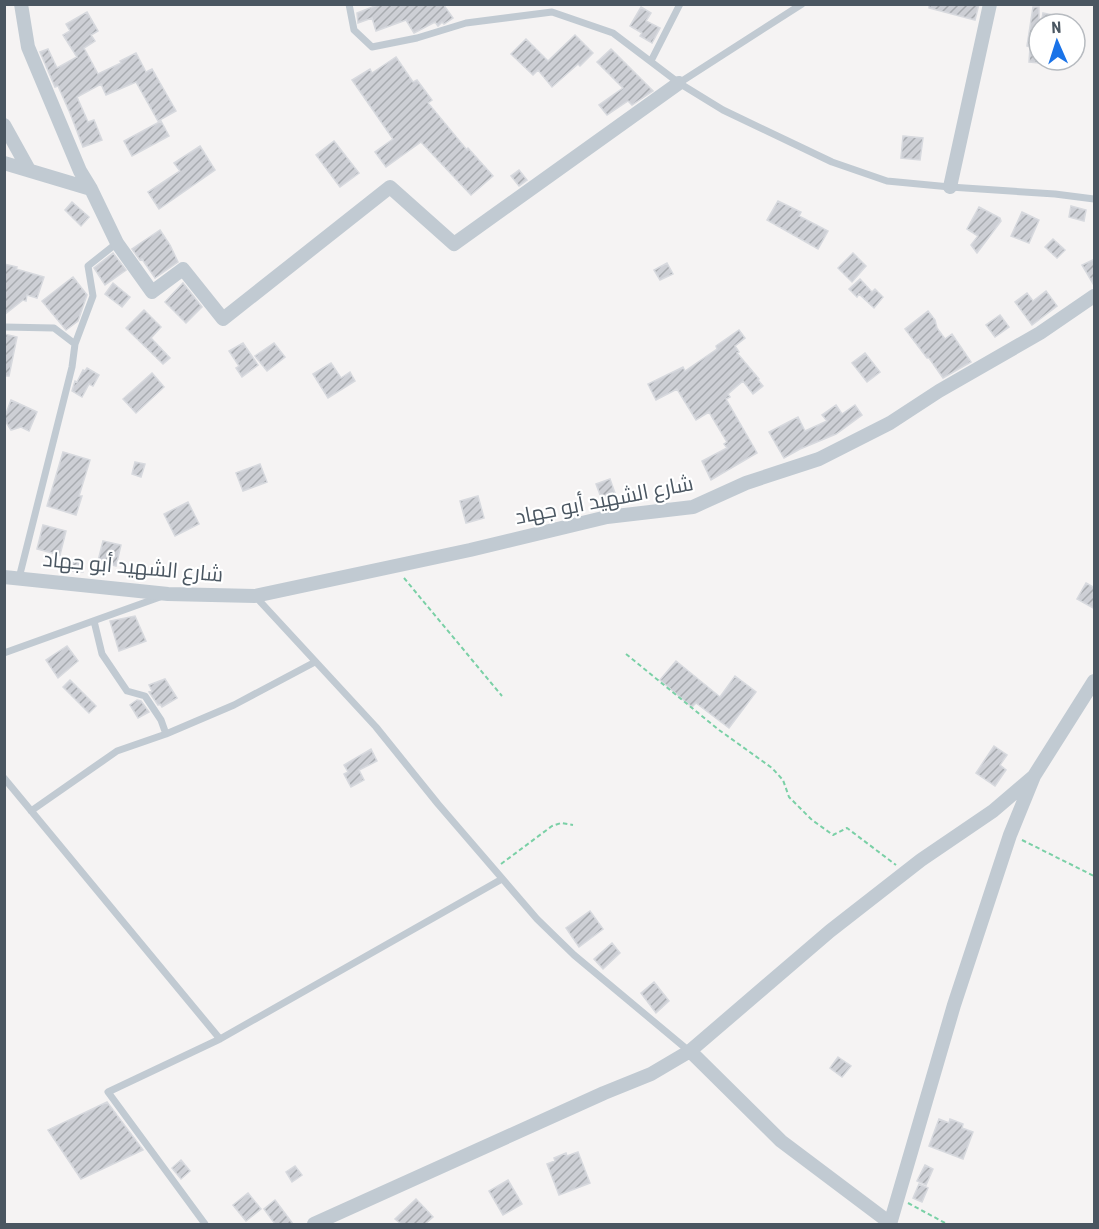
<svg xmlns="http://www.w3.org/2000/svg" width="1099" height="1229" viewBox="0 0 1099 1229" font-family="'Roboto Condensed',Cairo,sans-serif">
  <defs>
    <pattern id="building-hatch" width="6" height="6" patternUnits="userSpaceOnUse" patternTransform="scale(1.5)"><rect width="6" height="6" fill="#cdcfd5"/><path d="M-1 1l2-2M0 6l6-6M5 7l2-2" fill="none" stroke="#a8abb0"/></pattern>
  </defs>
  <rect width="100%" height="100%" fill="#f5f3f3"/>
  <path fill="url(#building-hatch)" stroke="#d7d9de" stroke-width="1.5" d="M 380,4 L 443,4 L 453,18 L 444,24 L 442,22 L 438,26 L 435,22 L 414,33 L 406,20 L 376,31 L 372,18 L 358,23 L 357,13 Z
    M 929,4 L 979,4 L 975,20 L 929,8 Z
    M 641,7 L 651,13 L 646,21 L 660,28 L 652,43 L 640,36 L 642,33 L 630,26 Z
    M 1033,7 L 1039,7 L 1039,63 L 1029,62 L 1030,47 L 1027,46 Z
    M 87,12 L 98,31 L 91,35 L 95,41 L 84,48 L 98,74 L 121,63 L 120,61 L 136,53 L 146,72 L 152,69 L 176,111 L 158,121 L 136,82 L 106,95 L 101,84 L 77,97 L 88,122 L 94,120 L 102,140 L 83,147 L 70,113 L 58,86 L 55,87 L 40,52 L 48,49 L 57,68 L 77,57 L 63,35 L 70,31 L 66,24 Z
    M 1043,13 L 1073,19 L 1073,24 L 1041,24 Z
    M 575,35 L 593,53 L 580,66 L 578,64 L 552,87 L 538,70 L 533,75 L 511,54 L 526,39 L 548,61 Z
    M 611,49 L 653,91 L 632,105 L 628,101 L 607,115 L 599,105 L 623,88 L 597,62 Z
    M 396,57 L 413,82 L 417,80 L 432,100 L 428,103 L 467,150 L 468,148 L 493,176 L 471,195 L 421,142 L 386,167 L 375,152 L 393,139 L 352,80 L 370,69 L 372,73 Z
    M 161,121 L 169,136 L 132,156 L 124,141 Z
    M 903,136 L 923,138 L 920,160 L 901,158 Z
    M 334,141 L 359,173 L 340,187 L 316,155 Z
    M 200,146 L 215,170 L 159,209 L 148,192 L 180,171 L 174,163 Z
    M 519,170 L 527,180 L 519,186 L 511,176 Z
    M 778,201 L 801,212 L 799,216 L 828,231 L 818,249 L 767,220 Z
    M 72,202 L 89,217 L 81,226 L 65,210 Z
    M 1071,206 L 1086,210 L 1084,221 L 1069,217 Z
    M 979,207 L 1000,218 L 1001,221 L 977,253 L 971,245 L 978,236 L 967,229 Z
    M 1022,212 L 1039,220 L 1029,243 L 1011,236 Z
    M 160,230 L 170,245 L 178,262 L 155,278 L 142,259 L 140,260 L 132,249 Z
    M 1053,239 L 1065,250 L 1057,258 L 1045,247 Z
    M 113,253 L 126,270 L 105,285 L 94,268 Z
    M 853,253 L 866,266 L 852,282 L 838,268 Z
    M 1095,259 L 1095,287 L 1082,265 Z
    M 667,263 L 673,274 L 660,280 L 654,270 Z
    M 4,264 L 17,267 L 16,269 L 44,277 L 37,298 L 27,295 L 26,301 L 23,300 L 4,315 Z
    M 73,277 L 87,295 L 78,321 L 66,330 L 42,301 Z
    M 860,279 L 872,292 L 875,289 L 883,297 L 874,308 L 859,294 L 857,297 L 849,289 Z
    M 113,283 L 130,297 L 122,307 L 105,294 Z
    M 183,283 L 202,307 L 186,323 L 165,302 Z
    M 1046,291 L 1057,306 L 1032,325 L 1015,302 L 1027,293 L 1033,301 Z
    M 144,310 L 161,327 L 151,338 L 170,358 L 163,364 L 126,328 Z
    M 928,311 L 935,320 L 937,328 L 945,339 L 952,334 L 971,362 L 943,378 L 929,358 L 927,358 L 905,329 Z
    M 1000,315 L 1009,327 L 995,337 L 986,325 Z
    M 739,330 L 745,338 L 735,346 L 739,352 L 737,353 L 759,379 L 758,380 L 763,386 L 753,394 L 743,381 L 728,394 L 730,397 L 726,399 L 757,453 L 711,480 L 702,461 L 727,448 L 724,444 L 727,442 L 709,412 L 696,420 L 677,389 L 656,400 L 648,384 L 683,367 L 685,371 L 717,349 L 716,346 Z
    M 4,334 L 17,337 L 9,376 L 4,376 Z
    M 243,343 L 258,365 L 242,377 L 236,368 L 239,366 L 229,351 Z
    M 274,343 L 285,357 L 267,371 L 255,356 Z
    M 865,353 L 880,372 L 867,382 L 852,363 Z
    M 331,363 L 341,378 L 350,372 L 355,381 L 328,398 L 313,374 Z
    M 87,368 L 99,375 L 93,386 L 89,384 L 82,397 L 72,391 L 75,381 L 77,382 L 83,370 L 85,371 Z
    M 152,373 L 164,387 L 136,413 L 123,399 Z
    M 11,400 L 37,412 L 29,431 L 21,427 L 11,430 L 4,419 Z
    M 836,405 L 842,414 L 855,405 L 862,415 L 836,434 L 800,449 L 784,458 L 769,432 L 798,417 L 805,431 L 827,421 L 822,415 Z
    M 63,452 L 90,460 L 79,496 L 82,496 L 76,515 L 47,506 Z
    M 135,462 L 145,464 L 141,477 L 132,474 Z
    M 260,464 L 267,482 L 243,491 L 236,473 Z
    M 610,479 L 616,496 L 602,500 L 596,484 Z
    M 478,496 L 484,518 L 466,523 L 460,501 Z
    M 188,502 L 199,524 L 175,536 L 164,514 Z
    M 43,525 L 66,531 L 60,555 L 37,549 Z
    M 103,541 L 121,545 L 116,566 L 98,561 Z
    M 67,559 L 84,561 L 83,572 L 66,570 Z
    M 1086,583 L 1095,588 L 1095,609 L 1077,599 Z
    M 135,616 L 146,641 L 119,651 L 110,621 Z
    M 67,646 L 78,661 L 58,678 L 46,660 Z
    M 676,661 L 720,697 L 735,676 L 756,692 L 729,728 L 696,703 L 692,707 L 660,680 Z
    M 165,679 L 177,698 L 162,707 L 160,704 L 158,705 L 149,692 L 152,691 L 149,685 Z
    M 70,680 L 96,706 L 89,713 L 63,687 Z
    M 137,700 L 141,701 L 149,712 L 138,718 L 130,705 Z
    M 994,746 L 1007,755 L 1000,765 L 1006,770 L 995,786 L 976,773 Z
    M 371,749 L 377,761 L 359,770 L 364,780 L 351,787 L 344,774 L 348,772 L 344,765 Z
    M 590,911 L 603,929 L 579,947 L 566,928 Z
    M 612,943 L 620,953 L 603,969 L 594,959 Z
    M 654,982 L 669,1001 L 656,1013 L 641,993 Z
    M 838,1057 L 851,1066 L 842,1077 L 830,1068 Z
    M 107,1102 L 143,1150 L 81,1179 L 48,1130 Z
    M 939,1119 L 949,1123 L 950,1119 L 963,1124 L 962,1128 L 973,1132 L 963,1159 L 929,1146 Z
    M 578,1152 L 590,1183 L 559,1195 L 547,1164 L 555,1161 L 554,1158 L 566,1153 L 567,1156 Z
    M 181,1160 L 190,1171 L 181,1179 L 172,1168 Z
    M 925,1165 L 933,1169 L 926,1185 L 917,1181 Z
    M 295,1166 L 302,1175 L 292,1182 L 286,1172 Z
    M 508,1180 L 522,1204 L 503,1215 L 489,1191 Z
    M 919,1184 L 928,1188 L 922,1202 L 913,1198 Z
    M 248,1193 L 261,1209 L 246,1221 L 233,1205 Z
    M 416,1199 L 433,1217 L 425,1224 L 401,1224 L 395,1219 Z
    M 275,1200 L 293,1224 L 275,1224 L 264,1209 Z"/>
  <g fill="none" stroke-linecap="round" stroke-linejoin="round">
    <path stroke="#7ad0a6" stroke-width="2" stroke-dasharray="4.5 3" stroke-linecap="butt" d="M 404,578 L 502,696
      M 626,654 L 719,730 L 772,768 L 783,780 L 789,797 L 812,820 L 833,835 L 847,828 L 896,865
      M 1022,840 L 1094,876
      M 501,864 L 552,826 L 561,823 L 573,825
      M 908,1203 L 947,1224"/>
    <path stroke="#c1cad2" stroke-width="7" d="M 349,4 L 354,30 L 372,47 L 417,38 L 466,23 L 552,12 L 613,33 L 679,83 L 723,110 L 832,162 L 887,181 L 950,187 L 1055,194 L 1094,199
      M 651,61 L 680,4
      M 679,83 L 802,4
      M 4,327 L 54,328 L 75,344
      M 19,578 L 72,367 L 75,344 L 93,296 L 88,266 L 117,243
      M 255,596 L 376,727 L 438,804 L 537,919 L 574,955 L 689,1051
      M 4,653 L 160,597
      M 166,734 L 234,705 L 315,662
      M 4,778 L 220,1039
      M 31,811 L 117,751 L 166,734 L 161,720 L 145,696 L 127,691 L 102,654 L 94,621
      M 205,1224 L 108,1092 L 220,1039 L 502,879"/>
    <path stroke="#c1cad2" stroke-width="14" d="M 21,4 L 28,47 L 80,171 L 91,189 L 117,243 L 152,292 L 183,269 L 223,319 L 390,187 L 454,244 L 679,83
      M 4,125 L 29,170
      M 4,163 L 91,189
      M 950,187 L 990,4
      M 4,577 L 168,594 L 255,596 L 470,550 L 607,517 L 693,507 L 746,483 L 819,459 L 890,423 L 939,391 L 1040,333 L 1094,296
      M 690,1051 L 781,1141 L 890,1223
      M 314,1224 L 604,1093 L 651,1074 L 690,1051 L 830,931 L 921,860 L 993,811 L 1034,776
      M 890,1224 L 954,1005 L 1010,835 L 1034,776 L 1094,681"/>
  </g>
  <g text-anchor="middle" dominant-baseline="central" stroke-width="4.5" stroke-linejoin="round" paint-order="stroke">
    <g font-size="21" fill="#4a5661" stroke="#fff">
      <text transform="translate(604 500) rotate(-11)">شارع الشهيد أبو جهاد</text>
      <text transform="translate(133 567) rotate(5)">شارع الشهيد أبو جهاد</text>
    </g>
  </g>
  <rect width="1099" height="1229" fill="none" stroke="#4a5661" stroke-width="12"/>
  <g transform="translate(1057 42) rotate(357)"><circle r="28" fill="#ffffff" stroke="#b7bbc0" stroke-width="1.5"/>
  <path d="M0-4.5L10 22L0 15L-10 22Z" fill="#1a73e8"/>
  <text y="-9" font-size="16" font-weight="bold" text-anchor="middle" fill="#4a5661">N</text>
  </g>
</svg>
